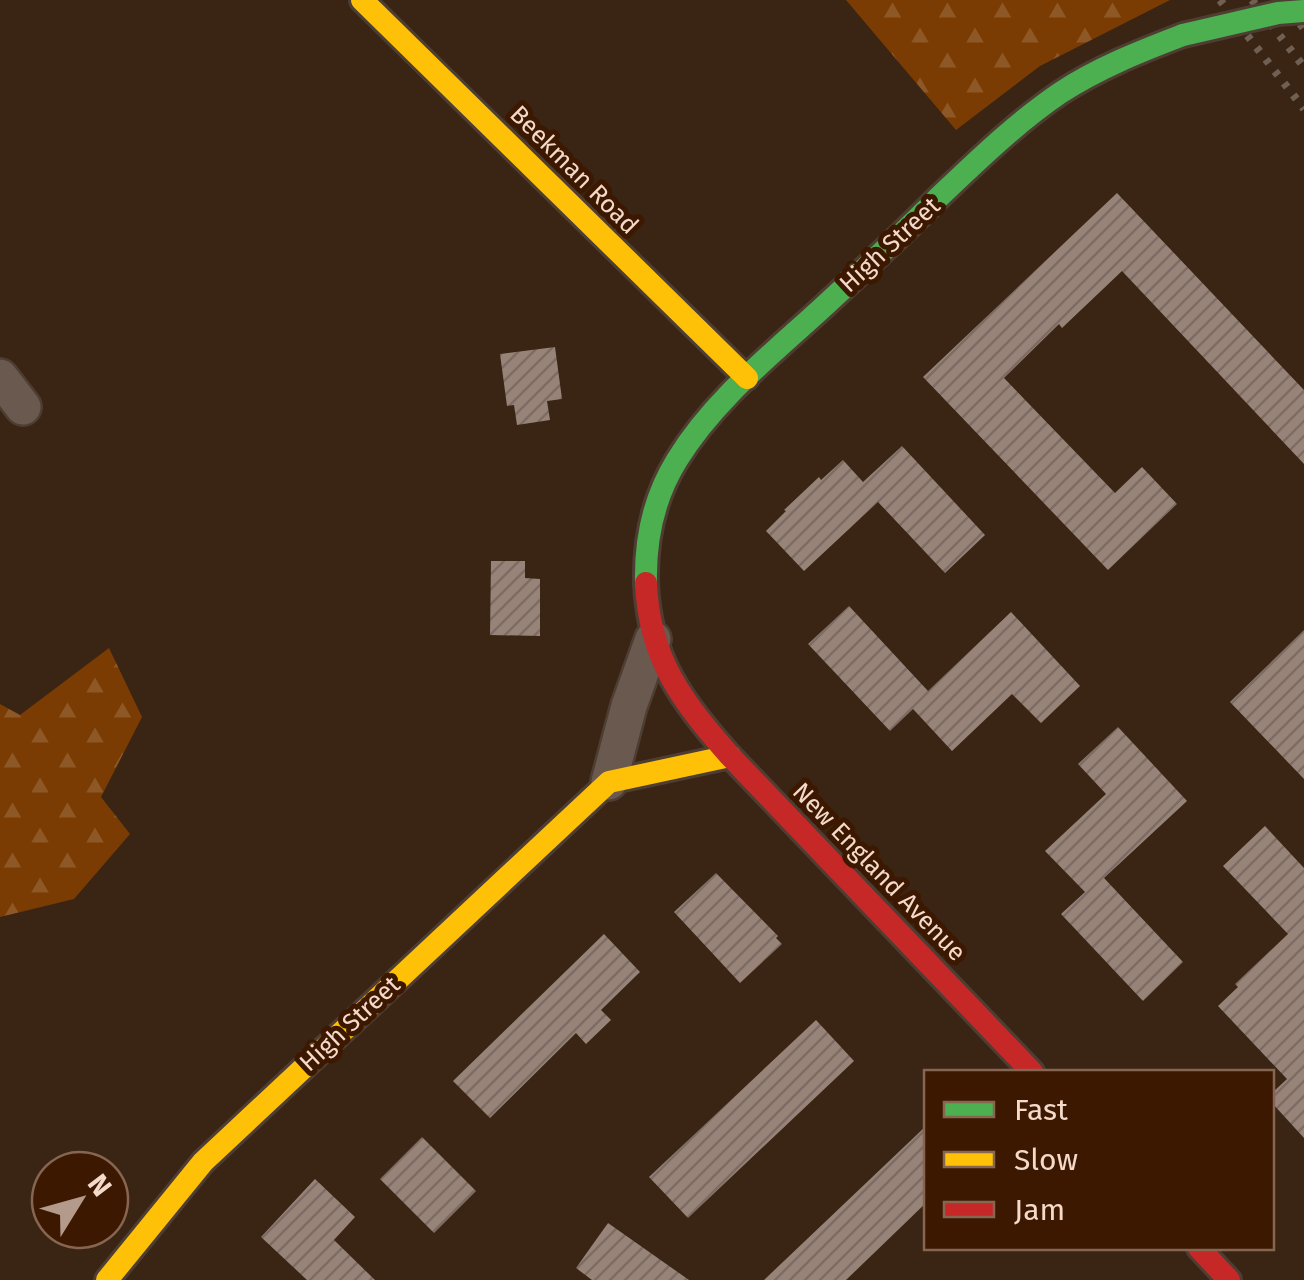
<svg xmlns="http://www.w3.org/2000/svg" width="1304" height="1280" viewBox="0 0 1304 1280" font-family="'Fira Sans',sans-serif">
  <defs>
    <pattern id="forest-firs" width="22" height="20" patternUnits="userSpaceOnUse" patternTransform="scale(2.5)"><rect width="22" height="20" fill="#7a3c03"/><path d="M5 1l3.5 6h-7zM16 11l3.5 6h-7z" fill="#8e5826"/></pattern>
    <pattern id="building-hatch" width="6" height="6" patternUnits="userSpaceOnUse" patternTransform="scale(2.5)"><rect width="6" height="6" fill="#988379"/><path d="M-1 1l2-2M0 6l6-6M5 7l2-2" fill="none" stroke="#7c6c64"/></pattern>
  </defs>
  <rect width="100%" height="100%" fill="#3a2413"/>
  <path fill="url(#forest-firs)" d="M 846,0 L 1170,0 L 1040,66 L 956,130 Z
    M 109,648 L 142,717 L 101,797 L 130,834 L 74,899 L 0,917 L 0,704 L 20,715 Z"/>
  <path fill="url(#building-hatch)" d="M 1117,193 L 1304,390 L 1304,464 L 1122,271 L 1062,328 L 1059,324 L 1004,378 L 1115,493 L 1142,467 L 1177,504 L 1108,570 L 923,377 Z
    M 555,347 L 562,399 L 547,401 L 550,420 L 517,425 L 514,405 L 507,406 L 500,354 Z
    M 902,446 L 985,535 L 945,573 L 878,502 L 804,571 L 766,531 L 786,511 L 784,510 L 819,477 L 821,480 L 843,460 L 863,482 Z
    M 491,561 L 525,561 L 525,578 L 540,579 L 540,636 L 490,635 Z
    M 849,606 L 928,691 L 1011,612 L 1080,686 L 1041,723 L 1012,694 L 952,751 L 913,709 L 890,731 L 808,644 Z
    M 1304,630 L 1304,779 L 1230,702 Z
    M 1118,727 L 1187,801 L 1104,878 L 1183,962 L 1143,1001 L 1061,914 L 1085,892 L 1045,851 L 1106,794 L 1078,764 Z
    M 1265,826 L 1304,868 L 1304,1138 L 1272,1103 L 1272,1093 L 1287,1079 L 1218,1006 L 1238,987 L 1235,984 L 1288,934 L 1223,866 Z
    M 716,873 L 778,936 L 776,938 L 782,944 L 740,983 L 674,912 Z
    M 604,934 L 640,972 L 601,1010 L 611,1020 L 586,1044 L 576,1033 L 490,1118 L 453,1081 Z
    M 816,1020 L 854,1061 L 688,1218 L 649,1177 Z
    M 926,1126 L 926,1203 L 846,1280 L 764,1280 Z
    M 422,1137 L 476,1191 L 434,1233 L 380,1179 Z
    M 315,1179 L 355,1217 L 334,1240 L 375,1280 L 307,1280 L 261,1237 Z
    M 608,1223 L 689,1280 L 592,1280 L 576,1268 Z"/>
  <g fill="none" stroke-linecap="round" stroke-linejoin="round">
    <defs>
      <path id="street" d="M 0,377 L 23,407
        M 609,782 L 629,706 L 653,639"/>
      <path id="fast" d="M 646,583 C 645,541 654,497 677,460 C 716,396 780,348 834,297 C 870,264 905,231 939,197 C 977,161 1016,123 1060,93 C 1098,68 1141,51 1183,35"/>
      <path id="slow" d="M 362,0 L 747,378
        M 107,1280 L 203,1162 L 609,782 L 730,756"/>
      <path id="jam" d="M 646,583 C 649,659 682,701 730,756 L 1032,1072
        M 1199,1248 L 1229,1280"/>
    </defs>
    <use href="#street" stroke="#4e3d32" stroke-width="40"/>
    <use href="#fast" stroke="#4e3d32" stroke-width="28"/>
    <use href="#slow" stroke="#4e3d32" stroke-width="28"/>
    <use href="#jam" stroke="#4e3d32" stroke-width="28"/>
    <use href="#street" stroke="#69594e" stroke-width="35"/>
    <use href="#fast" stroke="#4caf50" stroke-width="22"/>
    <use href="#slow" stroke="#ffc107" stroke-width="22"/>
    <use href="#jam" stroke="#c62828" stroke-width="22"/>
    <path stroke="#706054" stroke-width="8" stroke-dasharray="5 10" stroke-linecap="butt" d="M 1220,0 L 1304,109
      M 1252,0 L 1304,67
      M 1282,0 L 1304,29"/>
    <defs>
      <path id="fast-bridge" d="M 1183,35 L 1278,13 L 1304,11"/>
    </defs>
    <use href="#fast-bridge" stroke="#4e3d32" stroke-width="28" stroke-linecap="butt"/>
    <use href="#fast-bridge" stroke="#4caf50" stroke-width="22"/>
  </g>
  <g text-anchor="middle" dominant-baseline="central" stroke-width="10" stroke-linejoin="round" paint-order="stroke">
    <g font-size="25" fill="#f4dacb" stroke="#3d1800">
      <text transform="translate(574 170) rotate(45)">Beekman Road</text>
      <text transform="translate(890 245) rotate(-43)">High Street</text>
      <text transform="translate(879 872) rotate(46)">New England Avenue</text>
      <text transform="translate(350 1024) rotate(-43)">High Street</text>
    </g>
  </g>
  <rect x="924" y="1070" width="350" height="180" fill="#3d1800" stroke="#866651" stroke-width="2.5"/>
  <rect x="944" y="1102" width="50" height="15" fill="#4caf50" stroke="#866651" stroke-width="2.5"/>
  <text x="1014" y="1120" font-size="30" fill="#f4dacb">Fast</text>
  <rect x="944" y="1152" width="50" height="15" fill="#ffc107" stroke="#866651" stroke-width="2.5"/>
  <text x="1014" y="1170" font-size="30" fill="#f4dacb">Slow</text>
  <rect x="944" y="1202" width="50" height="15" fill="#c62828" stroke="#866651" stroke-width="2.5"/>
  <text x="1014" y="1220" font-size="30" fill="#f4dacb">Jam</text>
  <g transform="translate(80 1200) rotate(53)"><circle r="48" fill="#3d1800" stroke="#866651" stroke-width="2.5"/>
  <path d="M0-8L18 38L0 25L-18 38Z" fill="#b39a8b"/>
  <text y="-15" font-size="28" font-weight="bold" text-anchor="middle" fill="#f4dacb">N</text>
  </g>
</svg>
